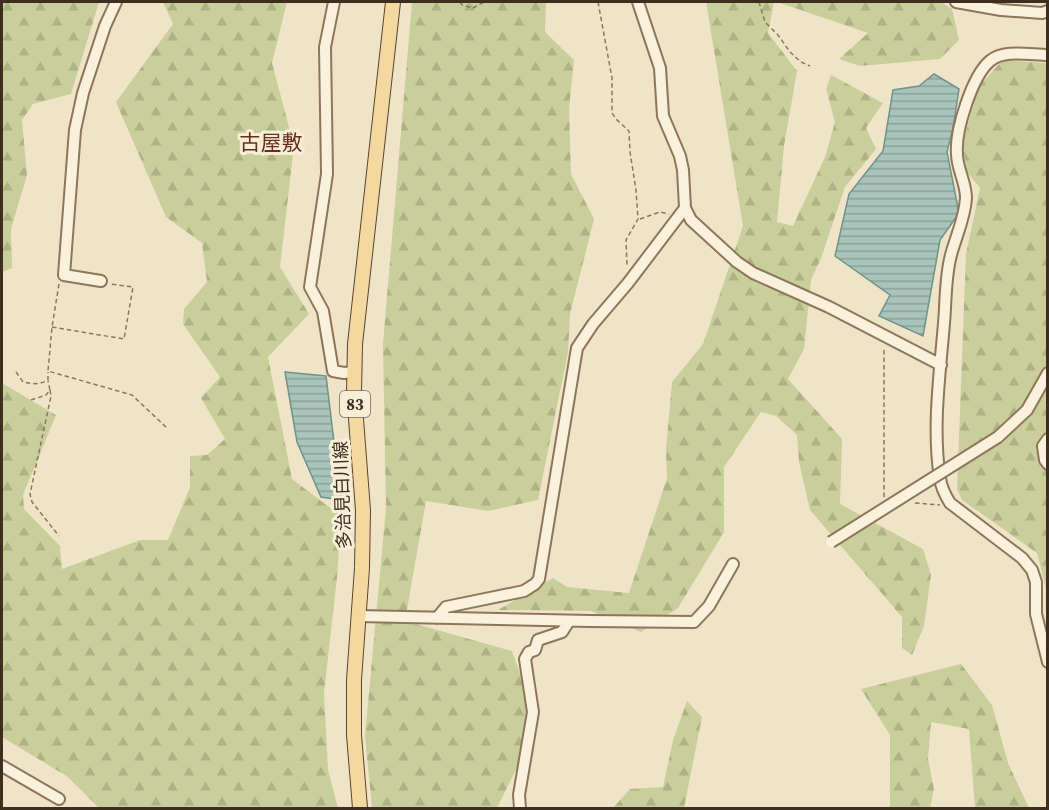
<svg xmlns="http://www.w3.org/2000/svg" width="1049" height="810" viewBox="0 0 1049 810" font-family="'Source Serif 4','Noto Sans JP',serif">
  <defs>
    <pattern id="forest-firs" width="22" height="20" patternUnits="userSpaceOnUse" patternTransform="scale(1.5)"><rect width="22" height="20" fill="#c9cf9b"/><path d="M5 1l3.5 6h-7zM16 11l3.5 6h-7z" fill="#aeb285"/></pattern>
    <pattern id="water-rules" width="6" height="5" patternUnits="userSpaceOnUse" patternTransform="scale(1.5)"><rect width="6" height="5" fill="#a9c4bc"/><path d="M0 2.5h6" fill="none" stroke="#8ba098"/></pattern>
  </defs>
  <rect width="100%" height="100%" fill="#f0e4c8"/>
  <path fill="url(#forest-firs)" d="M 2,2 L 99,2 L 71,94 L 33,104 L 22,120 L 27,175 L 11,229 L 12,268 L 2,272 Z
    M 163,2 L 287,2 L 272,63 L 294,146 L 280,267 L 309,314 L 268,357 L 292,479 L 341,516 L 337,577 L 324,693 L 328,770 L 338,808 L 99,808 L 68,777 L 2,737 L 2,383 L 56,415 L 23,495 L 24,509 L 60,546 L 62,569 L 140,540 L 168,540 L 190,487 L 190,456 L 207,455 L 225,439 L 201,398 L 220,377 L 183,324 L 184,309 L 207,282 L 202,243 L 166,217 L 116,102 L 173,24 Z
    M 412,2 L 546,2 L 545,32 L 574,60 L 569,109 L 571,174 L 594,219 L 570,314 L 568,352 L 538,500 L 488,511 L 426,501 L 405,621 L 512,651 L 538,725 L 497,808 L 372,808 L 365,736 L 386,508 L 383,344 Z
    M 706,2 L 774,2 L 768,33 L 797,71 L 784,146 L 777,222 L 793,226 L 825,157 L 835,122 L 826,89 L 831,75 L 883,103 L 866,128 L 876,149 L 845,187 L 821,258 L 811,280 L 804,349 L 788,379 L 842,439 L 840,504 L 923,549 L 931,575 L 924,626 L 912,655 L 902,648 L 902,617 L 810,510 L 799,462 L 797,435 L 776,416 L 761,412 L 724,467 L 724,532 L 678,608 L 641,632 L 591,611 L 498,610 L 553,578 L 567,587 L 629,593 L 667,478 L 666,449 L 672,382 L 703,344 L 743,226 Z
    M 777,2 L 941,2 L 952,9 L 959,40 L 940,59 L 860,66 L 839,59 L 868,33 Z
    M 1003,60 L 1047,63 L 1047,592 L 1037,553 L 962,500 L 957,489 L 966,254 L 980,188 L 966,171 L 963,143 L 978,87 Z
    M 961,664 L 992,705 L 1008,763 L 1029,808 L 975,808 L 969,729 L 931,722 L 928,759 L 934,789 L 930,808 L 888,808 L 890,805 L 890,735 L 861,689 Z
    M 687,701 L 702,717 L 684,808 L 613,808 L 630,789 L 663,787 L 673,740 Z"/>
  <path fill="url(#water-rules)" stroke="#6f938a" stroke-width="1.5" d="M 934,74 L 959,89 L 953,128 L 947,152 L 959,213 L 940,240 L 923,336 L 879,316 L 890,295 L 835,256 L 849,194 L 883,151 L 893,90 L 919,86 Z
    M 285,372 L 326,376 L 341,500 L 321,497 L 297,442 Z"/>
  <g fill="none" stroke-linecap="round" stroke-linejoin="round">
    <defs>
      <path id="minor" d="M 334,2 L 325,47 L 327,174 L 310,287 L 323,311 L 333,371 L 344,373 L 354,372
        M 638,2 L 660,68 L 663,116 L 680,156 L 683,170 L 685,208 L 691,220 L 737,262 L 753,273 L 829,307 L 941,365
        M 956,2 L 1001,10 L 1042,13 L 1048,11
        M 1048,55 C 1031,55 1003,49 990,61 C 972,76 955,131 957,154 C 957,169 966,182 966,198 C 965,218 956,236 951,255 C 945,277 946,301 944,323 C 940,373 932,428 940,478 C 941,487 945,495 950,503 L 1022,558 L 1032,570 L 1036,582 L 1036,614 L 1048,662
        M 101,281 L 64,275 L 75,130 L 83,93 L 105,26 L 116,2
        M 998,437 L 1027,410 L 1048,373
        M 1048,439 L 1043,446 L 1045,460 L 1048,464
        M 358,616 L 590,621 L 694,622 L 709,606 L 733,564
        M 437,618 L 446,607 L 524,591 L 535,584 L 539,579 L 577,348 L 593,324 L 628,283 L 685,208
        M 2,766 L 59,799
        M 520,808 L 519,795 L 533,712 L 525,659 L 529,652 L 535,650 L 538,640 L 562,632 L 569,621"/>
      <path id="major" d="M 360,808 L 354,735 L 354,680 L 362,568 L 363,510 L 354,393 L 355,344 L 393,2"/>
    </defs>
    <use href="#minor" stroke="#8d765c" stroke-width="14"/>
    <use href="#major" stroke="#5b4430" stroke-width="16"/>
    <path stroke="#8d765c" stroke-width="1.5" stroke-dasharray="4.5 3" stroke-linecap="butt" d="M 460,2 L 462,5 L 473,8 L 484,2
      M 598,2 L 612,78 L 612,113 L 616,119 L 629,131 L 630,152 L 636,190 L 638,219 L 626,240 L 627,267
      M 759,2 L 765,22 L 778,35 L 790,52 L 801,62 L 810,66
      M 640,219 L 660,212 L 669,214
      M 59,284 L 52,327 L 48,371 L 132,395 L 168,429
      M 52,327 L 124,339 L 133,287 L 110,284
      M 16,372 L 23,382 C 32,384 40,385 48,380 L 48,372
      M 50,390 L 51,396 L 30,494 L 32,502 L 59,536
      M 31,400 L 46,395 L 50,390 L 48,381
      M 884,497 L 884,349
      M 915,503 L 940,505"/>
    <use href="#minor" stroke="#faf1dc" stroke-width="10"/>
    <use href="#major" stroke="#f3d9a0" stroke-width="14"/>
    <defs>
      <path id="minor-bridge" d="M 831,542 L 998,437"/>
    </defs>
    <use href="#minor-bridge" stroke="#8d765c" stroke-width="14" stroke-linecap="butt"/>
    <use href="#minor-bridge" stroke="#faf1dc" stroke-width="10"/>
  </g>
  <g text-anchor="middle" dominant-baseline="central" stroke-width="6" stroke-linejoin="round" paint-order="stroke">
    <rect fill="#f7eed8" stroke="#756857" stroke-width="1.5" x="340" y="391" width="30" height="26" rx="4.5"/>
    <g font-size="16" font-weight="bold" fill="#3d2e20">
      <text x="355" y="404">83</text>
    </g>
    <g font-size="18" fill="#3d2e20" stroke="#f7eed8">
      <text transform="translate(342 495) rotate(-92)">多治見白川線</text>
    </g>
    <g font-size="21" fill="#6b2e1e" stroke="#f7eed8">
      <text x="271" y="142">古屋敷</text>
    </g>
  </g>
  <rect width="1049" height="810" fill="none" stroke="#3d2e20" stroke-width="6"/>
</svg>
